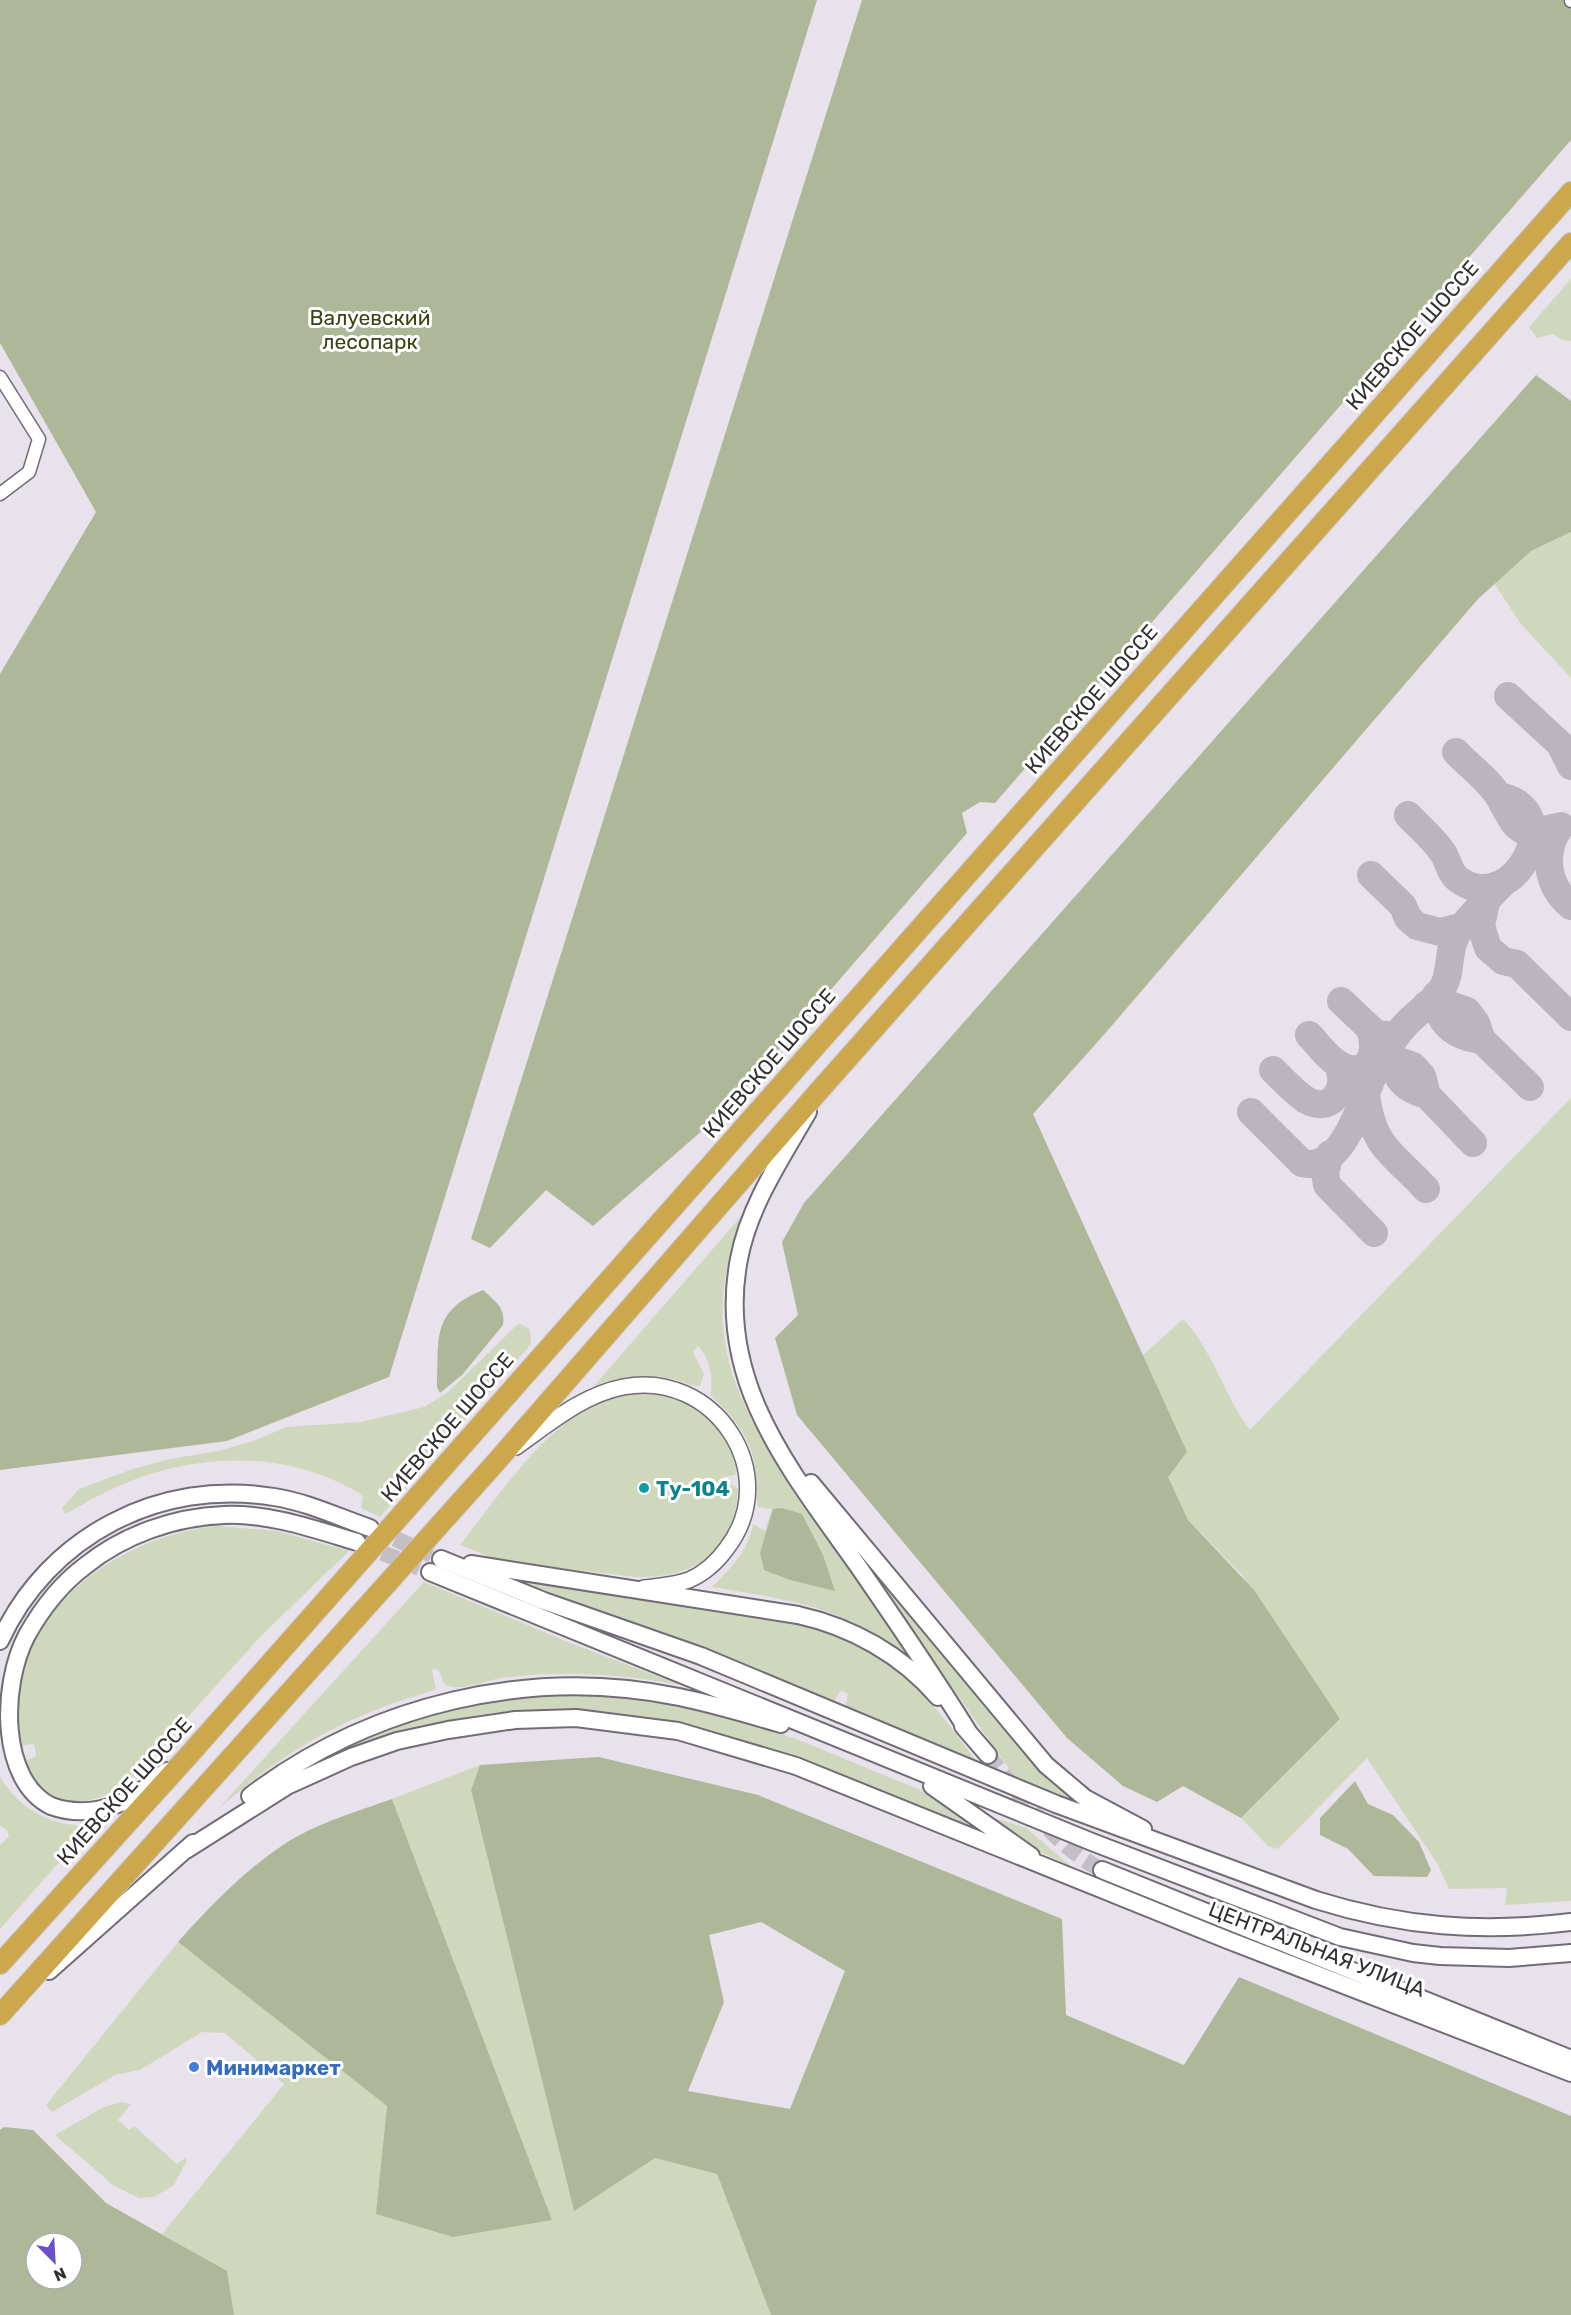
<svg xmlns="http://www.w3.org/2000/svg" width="1571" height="2315" viewBox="0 0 1571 2315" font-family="Rubik,sans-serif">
  <rect width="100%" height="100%" fill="#e8e2ec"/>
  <path fill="#cfd8bc" d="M 1571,279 L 1571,341 L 1562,340 L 1553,334 L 1537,338 L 1529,327 Z
    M 1571,532 L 1571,678 L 1521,624 L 1494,583 L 1531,551 Z
    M 1571,1098 L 1571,1901 L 1505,1905 L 1507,1888 L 1449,1889 L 1437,1863 L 1367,1758 L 1278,1849 L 1268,1846 L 1241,1818 L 1340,1719 L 1242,1575 L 1188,1520 L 1176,1499 L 1167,1477 L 1142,1356 L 1183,1319 C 1213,1350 1224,1396 1250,1430 Z
    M 743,1214 C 694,1339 740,1411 810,1512 C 842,1558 874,1604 906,1650 L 908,1656 L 906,1657 C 839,1604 793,1601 712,1587 C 731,1568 748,1551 753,1524 L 765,1531 L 772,1509 L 758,1507 C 755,1492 756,1478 754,1464 C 751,1437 730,1413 711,1396 C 712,1377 712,1361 698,1346 L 693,1352 L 704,1374 L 700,1386 C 691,1387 686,1382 677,1380 C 648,1373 622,1375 594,1386 Z
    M 519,1323 L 530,1329 L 531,1344 L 380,1517 L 361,1508 L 363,1497 L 359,1493 C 281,1446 181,1453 102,1494 C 89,1500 78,1508 65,1514 L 62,1508 L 79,1489 L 133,1469 L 170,1459 L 218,1451 L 256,1440 L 286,1427 L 361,1422 L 424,1407 L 447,1393 Z
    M 631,1393 C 678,1393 708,1405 731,1449 C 735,1458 740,1466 735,1475 L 723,1477 L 723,1483 L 735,1486 L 738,1490 C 735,1552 695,1578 637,1577 L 503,1562 L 460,1545 C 495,1501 535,1439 584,1410 C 598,1401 615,1397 631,1393 Z
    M 216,1526 L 277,1531 L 349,1551 L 262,1635 L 127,1784 C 100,1803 51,1814 29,1779 C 26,1775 26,1767 25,1761 L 36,1756 L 34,1744 L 17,1746 C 16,1734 14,1721 15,1709 C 24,1604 119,1537 216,1526 Z
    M 856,1550 L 1068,1797 L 1068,1799 L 1015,1777 Z
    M 424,1582 L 568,1642 L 680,1685 C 622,1674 561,1670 502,1678 C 487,1680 455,1694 444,1683 L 438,1669 L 432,1670 L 436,1689 C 418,1696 400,1700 383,1707 C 321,1730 267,1766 218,1809 Z
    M 529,1584 C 589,1591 649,1599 709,1609 C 768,1618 832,1625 882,1659 C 922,1685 949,1725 977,1762 L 845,1709 L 848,1694 L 841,1690 L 833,1703 Z
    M 535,1694 L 625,1694 L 721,1712 L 804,1742 L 949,1802 L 1009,1845 C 840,1777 667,1686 479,1715 C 419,1724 363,1749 307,1770 C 368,1722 460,1705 535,1694 Z
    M 480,1765 L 471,1790 L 574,2210 L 655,2157 L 717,2174 L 771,2315 L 234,2315 L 226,2271 L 162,2234 L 284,2084 L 225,2033 L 202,2032 L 140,2070 L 115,2075 L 52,2112 L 46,2105 L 178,1942 L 387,2106 L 377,2214 L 552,2220 L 392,1799 Z
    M 0,1776 C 17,1808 54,1829 92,1825 L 0,1929 L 0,1845 L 9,1836 L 7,1830 L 0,1826 Z
    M 994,1818 L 1026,1828 L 1072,1867 L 1041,1852 Z
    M 122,2102 L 131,2104 L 118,2120 L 129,2130 L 134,2126 L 177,2164 L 185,2158 L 187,2160 L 174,2185 L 154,2197 L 139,2198 L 113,2185 L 55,2135 L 104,2107 Z"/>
  <path fill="#aeb899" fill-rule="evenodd" d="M 0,0 L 817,0 L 389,1377 L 227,1441 L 0,1470 L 0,674 L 96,512 L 0,343 Z
    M 862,0 L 1571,0 L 1571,140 L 995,803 L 980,802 L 962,813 L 967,833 L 728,1108 L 593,1226 L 546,1190 L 490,1248 L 471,1239 Z
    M 1536,375 L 1571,401 L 1571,532 L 1531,551 L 1478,599 L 1102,1037 L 1033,1114 L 1187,1452 L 1168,1477 L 1188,1520 L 1254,1590 L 1340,1719 L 1241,1818 L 1183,1786 L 1157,1802 L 1123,1786 L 1067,1738 L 797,1415 L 775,1338 L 798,1315 L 782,1242 L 804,1203 Z
    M 483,1290 C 495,1301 506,1308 503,1325 L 462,1375 L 440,1393 L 437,1387 C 439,1338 431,1311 483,1290 Z
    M 782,1508 L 802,1514 L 823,1555 L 835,1591 L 790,1580 L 764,1570 L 760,1553 L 773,1509 Z
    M 599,1757 L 758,1795 L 1062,1919 L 1066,2015 L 1184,2065 L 1239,1977 L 1571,2116 L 1571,2315 L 771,2315 L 717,2174 L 655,2158 L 574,2211 L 471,1790 L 480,1765 ZM 761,1922 L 845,1971 L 790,2109 L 688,2091 L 724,2002 L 709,1935 Z
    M 1355,1781 L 1368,1804 L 1393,1815 L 1419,1842 L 1431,1870 L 1427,1877 L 1374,1876 L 1348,1849 L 1320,1835 L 1320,1818 Z
    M 392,1799 L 552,2220 L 453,2237 L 376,2214 L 387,2106 L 178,1942 C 211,1905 244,1871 286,1843 C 315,1824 358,1811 392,1799 Z
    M 4,2127 L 33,2130 L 106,2203 L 227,2271 L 234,2315 L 0,2315 L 0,2130 ZM 36,2243 L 72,2243 L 72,2279 L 36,2279 Z"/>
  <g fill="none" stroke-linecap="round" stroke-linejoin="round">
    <path stroke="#bab6be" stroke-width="28" d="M 1508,696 L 1560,744 L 1571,766
      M 1456,752 C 1469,766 1490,781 1499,797 C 1519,833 1517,837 1561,826
      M 1408,815 C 1419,827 1434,839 1443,853 C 1449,862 1449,873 1459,880 C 1513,918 1571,811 1499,796
      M 1559,828 C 1542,854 1547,886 1571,906
      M 1371,875 L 1403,906 L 1408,918 L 1417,926 L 1440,932 L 1464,926
      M 1486,902 L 1481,926 L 1488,948 L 1503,961 L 1517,964 L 1571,1017
      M 1436,995 C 1437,1024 1455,1037 1482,1040
      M 1341,1001 L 1376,1034 L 1387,1035
      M 1426,1005 L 1447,1004 L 1467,1011 L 1476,1023 L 1482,1040 L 1530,1087
      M 1309,1035 C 1318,1044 1328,1059 1340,1065 C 1368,1080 1379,1053 1370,1030
      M 1389,1048 C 1393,1074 1401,1089 1427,1095
      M 1369,1063 L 1390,1058 L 1413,1066 L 1422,1076 L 1427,1095 L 1473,1143
      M 1273,1070 C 1283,1080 1294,1092 1306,1100 C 1330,1114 1349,1091 1338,1064
      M 1366,1095 C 1373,1148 1392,1152 1426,1189
      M 1251,1112 L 1302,1163 C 1345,1173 1363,1095 1376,1069 C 1383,1056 1392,1041 1401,1030 C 1413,1014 1433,1004 1443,987 C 1452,972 1447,951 1457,934 C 1469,916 1488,899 1503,883
      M 1330,1154 L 1325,1173 L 1327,1185 L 1374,1233"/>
    <path stroke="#c4bec7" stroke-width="16" stroke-dasharray="16 8" stroke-linecap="butt" d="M 373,1529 L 441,1559
      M 360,1544 L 430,1572
      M 988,1755 C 1022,1797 1053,1845 1102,1870"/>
    <defs>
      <path id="minor" d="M 1571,0 L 1571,1
        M 0,377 L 39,439 L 29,472 L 0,494"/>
      <path id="tertiary" d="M 516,1447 C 549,1424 582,1395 623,1387 C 714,1369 784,1473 727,1548 C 717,1562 705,1573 689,1580 C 675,1585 659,1586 644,1588"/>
      <path id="secondary" d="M 808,1112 C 781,1159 749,1206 739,1259 C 715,1382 792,1472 858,1566 C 896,1621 934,1676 969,1733
        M 811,1483 L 1046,1765 L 1085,1798 L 1143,1829
        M 441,1559 L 544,1601 L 701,1656 L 1056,1804 L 1316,1900 C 1402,1927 1482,1933 1571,1922
        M 471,1564 L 798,1615 C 852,1627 902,1655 938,1697
        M 430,1572 L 1092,1842 L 1340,1937 L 1413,1953 L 1440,1956 L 1509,1958 L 1571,1953
        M 0,1641 C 48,1536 160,1478 274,1497 C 307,1502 338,1517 370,1528
        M 963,1726 L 988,1755
        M 167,1771 C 152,1782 136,1798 118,1804 C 97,1812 73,1814 51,1806 C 0,1781 0,1686 27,1635 C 41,1610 61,1584 85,1566 C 123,1535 174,1517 224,1515 C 269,1513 314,1529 357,1542
        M 932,1786 L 1031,1856
        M 250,1796 C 371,1704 530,1666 679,1697 C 713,1704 747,1714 781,1724
        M 186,1850 L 287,1786 L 351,1757 L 397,1741 L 448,1730 L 515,1720 L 576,1718 L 678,1731 L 796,1766 L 1225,1939 L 1571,2073
        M 1102,1870 L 1571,2059
        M 49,1971 L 193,1843"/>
      <path id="trunk" d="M 0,1964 L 189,1755 L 1571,192
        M 0,2015 L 497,1461 L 818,1092 L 1571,243"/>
    </defs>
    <use href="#minor" stroke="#716c75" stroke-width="15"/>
    <use href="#tertiary" stroke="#716c75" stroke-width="18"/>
    <use href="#secondary" stroke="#716c75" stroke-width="20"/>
    <use href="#trunk" stroke="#c6c5c6" stroke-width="22"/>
    <use href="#minor" stroke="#fff" stroke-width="12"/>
    <use href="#tertiary" stroke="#fff" stroke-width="15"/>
    <use href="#secondary" stroke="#fff" stroke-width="16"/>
    <use href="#trunk" stroke="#cca74b" stroke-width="20"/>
  </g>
  <circle fill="#0f9aa8" stroke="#fff" stroke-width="2" cx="644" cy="1488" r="6"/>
  <circle fill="#3f7fe0" stroke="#fff" stroke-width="2" cx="194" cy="2067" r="6"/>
  <g text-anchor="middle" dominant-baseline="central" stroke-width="6" stroke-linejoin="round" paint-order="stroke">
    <g font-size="21" fill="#374311" stroke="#fff">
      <text x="370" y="317">Валуевский<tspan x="370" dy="24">лесопарк</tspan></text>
    </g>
    <g font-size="21" fill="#323033" stroke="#fff">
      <text transform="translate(1412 335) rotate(-49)">КИЕВСКОЕ ШОССЕ</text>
      <text transform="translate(1091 699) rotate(-49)">КИЕВСКОЕ ШОССЕ</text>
      <text transform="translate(769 1063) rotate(-49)">КИЕВСКОЕ ШОССЕ</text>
      <text transform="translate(447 1427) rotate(-49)">КИЕВСКОЕ ШОССЕ</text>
      <text transform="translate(124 1791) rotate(-48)">КИЕВСКОЕ ШОССЕ</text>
      <text transform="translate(1317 1949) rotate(21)">ЦЕНТРАЛЬНАЯ УЛИЦА</text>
    </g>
    <g font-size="21" font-weight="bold" fill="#0d838f" stroke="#fff" text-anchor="start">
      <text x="656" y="1488">Ту-104</text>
    </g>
    <g font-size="21" font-weight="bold" fill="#366cbe" stroke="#fff" text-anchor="start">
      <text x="206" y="2067">Минимаркет</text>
    </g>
  </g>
  <g transform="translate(54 2261) rotate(156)"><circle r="28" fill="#ffffff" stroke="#adacad" stroke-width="1.5"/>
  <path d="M0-4.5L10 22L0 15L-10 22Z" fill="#6a51ca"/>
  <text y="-9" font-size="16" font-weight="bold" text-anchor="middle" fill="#323033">N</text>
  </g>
</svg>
